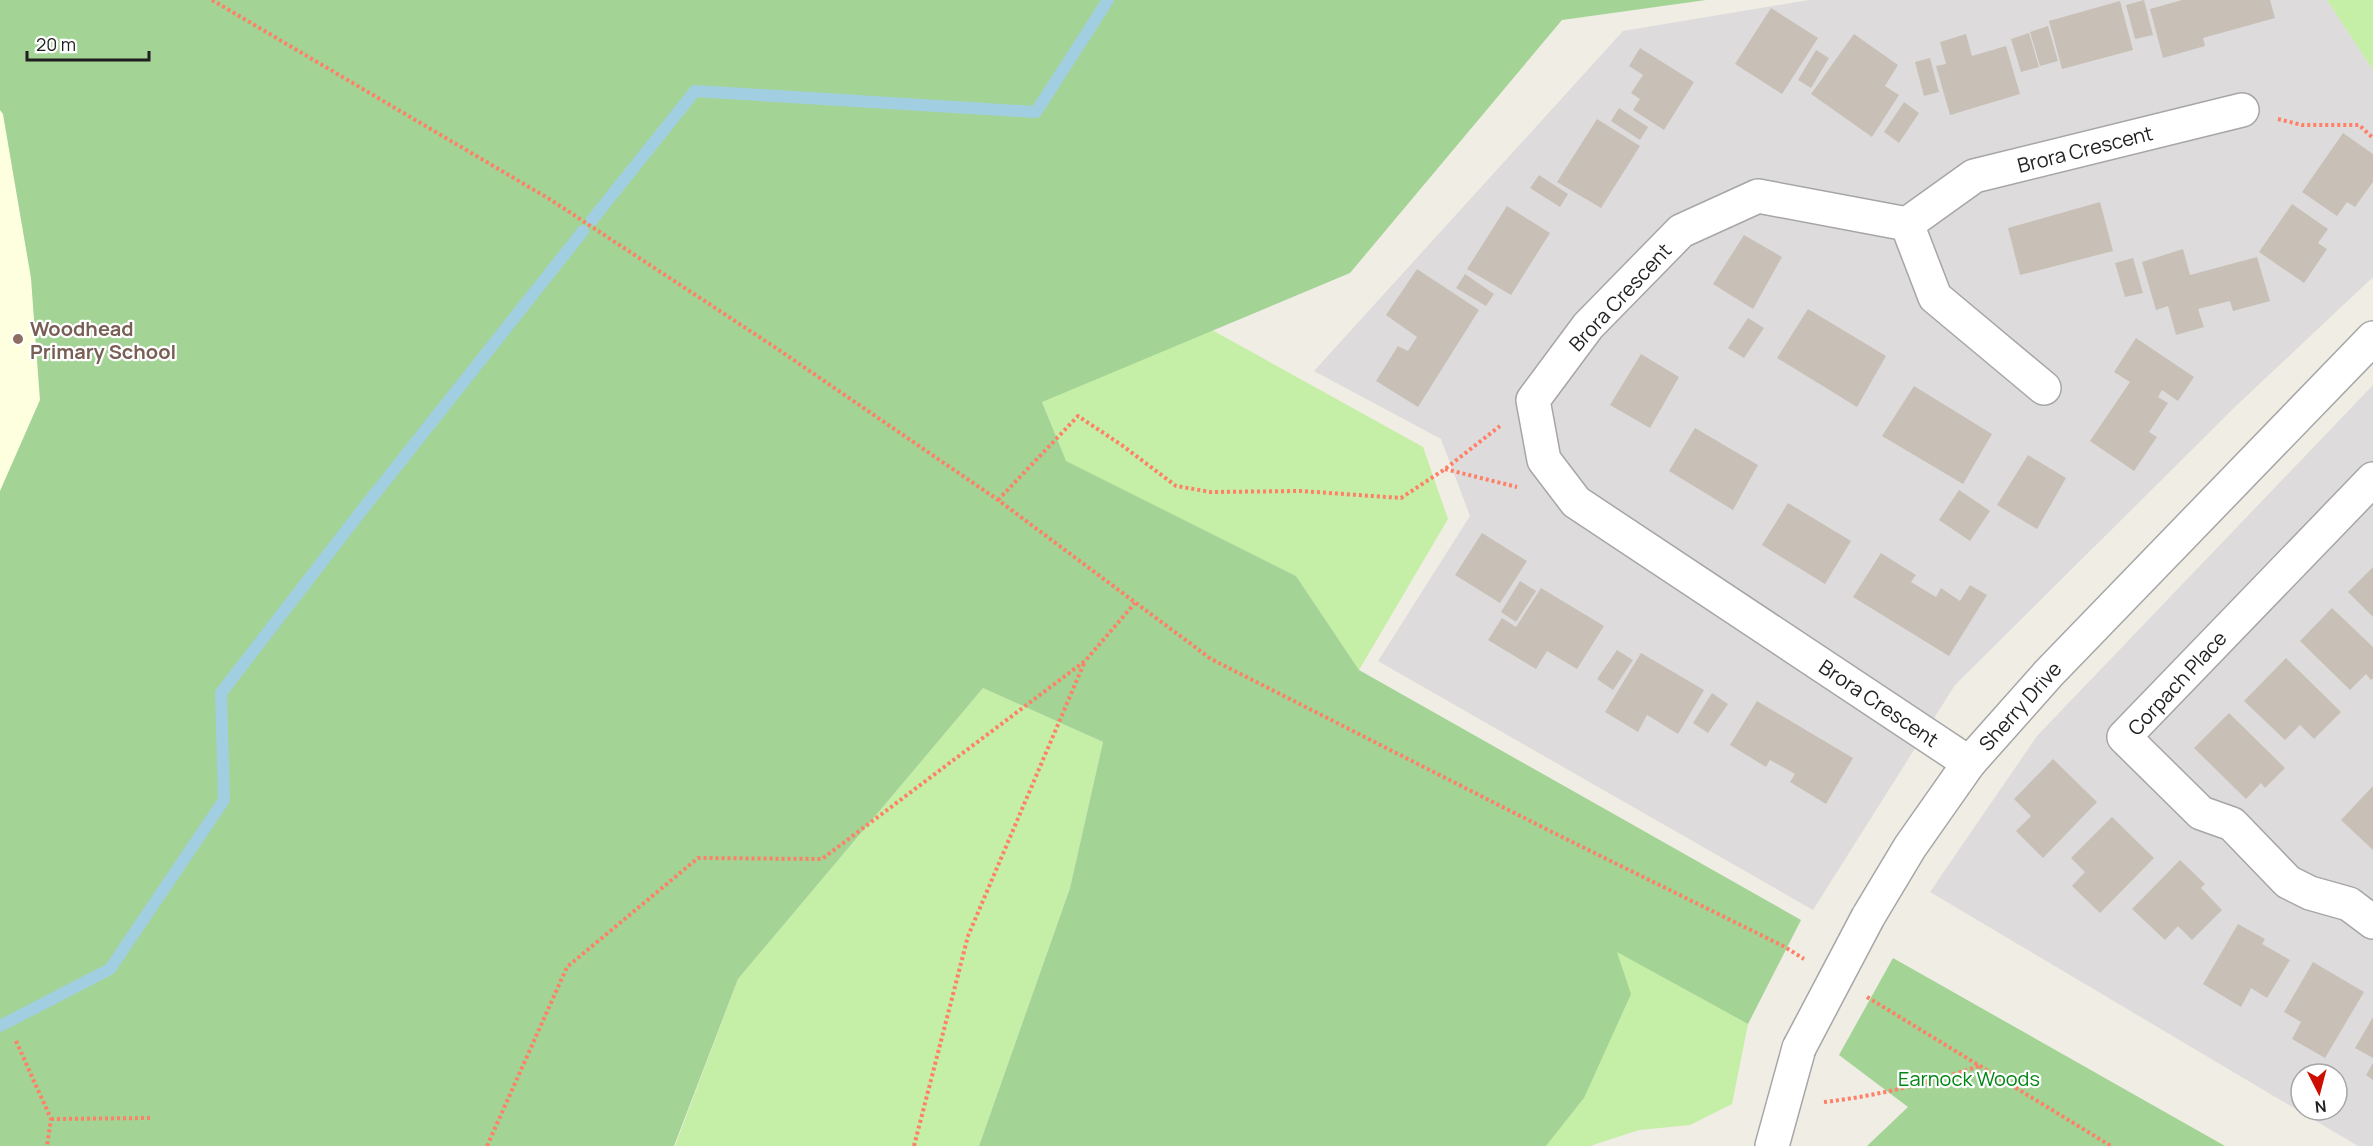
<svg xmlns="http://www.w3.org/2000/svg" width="2373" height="1146" viewBox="0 0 2373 1146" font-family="Manrope,sans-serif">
  <rect width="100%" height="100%" fill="#f0ede4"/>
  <path fill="#dddbdb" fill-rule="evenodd" d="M 1809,0 L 2327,0 L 2373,70 L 2373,277 L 2237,405 L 1955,685 L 1813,910 L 1378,661 L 1470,516 L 1441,439 L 1314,371 L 1623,31 Z
    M 2373,385 L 2373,1146 L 2358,1146 L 1930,892 L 2037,736 ZM 2301,1074 L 2337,1074 L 2337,1110 L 2301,1110 Z"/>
  <path fill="#fdffde" d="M 0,110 L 3,114 L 31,278 L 40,400 L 0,494 Z"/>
  <path fill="#c5eea6" d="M 2327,0 L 2373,0 L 2373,70 Z
    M 1212,330 L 1423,447 L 1448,519 L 1359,670 L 1296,576 L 1065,461 L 1042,401 Z
    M 983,688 L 1103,742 L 1070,888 L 979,1146 L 675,1146 L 738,979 Z
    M 1616,951 L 1748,1024 L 1732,1104 L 1690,1125 L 1639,1130 L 1590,1146 L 1546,1146 L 1584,1098 Z"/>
  <path fill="#a3d395" d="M 0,0 L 1706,0 L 1562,20 L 1350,273 L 1042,402 L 1066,461 L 1296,576 L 1359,670 L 1801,920 L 1748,1024 L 1617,952 L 1631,994 L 1584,1098 L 1546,1146 L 979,1146 L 1070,888 L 1103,742 L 983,688 L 738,979 L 674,1146 L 0,1146 L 0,491 L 40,400 L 31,278 L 3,114 L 0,110 Z
    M 1893,958 L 2225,1146 L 1867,1146 L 1908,1107 L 1839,1055 Z"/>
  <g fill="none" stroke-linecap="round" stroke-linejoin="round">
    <path stroke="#a1cfe1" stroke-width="12" d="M 592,220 L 695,91 L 1036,112 L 1108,0
      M 0,1026 L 110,969 L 224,800 L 221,693 L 359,514 L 583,231"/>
  </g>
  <path fill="#c8c0b7" d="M 2144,0 L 2153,35 L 2135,39 L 2126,5 Z
    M 2182,0 L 2270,0 L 2275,18 L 2203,38 L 2205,46 L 2163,58 L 2150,9 Z
    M 2120,1 L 2133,50 L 2062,69 L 2049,21 Z
    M 1771,8 L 1818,38 L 1782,94 L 1735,64 Z
    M 2048,26 L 2058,61 L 2040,66 L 2030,32 Z
    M 2029,33 L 2039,67 L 2021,72 L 2011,39 Z
    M 1854,34 L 1898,65 L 1885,86 L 1899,95 L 1872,137 L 1811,94 Z
    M 1966,34 L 1972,56 L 2006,46 L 2020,94 L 1950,115 L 1936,66 L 1946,64 L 1940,42 Z
    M 1640,48 L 1694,82 L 1664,130 L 1633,110 L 1640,99 L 1631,93 L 1643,75 L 1629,66 Z
    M 1816,50 L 1829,58 L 1811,88 L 1798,80 Z
    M 1930,58 L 1939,92 L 1924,96 L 1915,62 Z
    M 1904,102 L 1919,113 L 1899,143 L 1884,132 Z
    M 1619,108 L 1648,127 L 1640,140 L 1611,121 Z
    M 1597,119 L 1640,146 L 1601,208 L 1557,182 Z
    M 2343,133 L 2373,154 L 2373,182 L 2355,207 L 2347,202 L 2337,216 L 2302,192 Z
    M 1539,175 L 1568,194 L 1560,207 L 1530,188 Z
    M 2100,202 L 2113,251 L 2020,275 L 2008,228 Z
    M 2292,204 L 2328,229 L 2318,243 L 2327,249 L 2304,283 L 2259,252 Z
    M 1507,206 L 1550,233 L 1511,295 L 1467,269 Z
    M 1744,235 L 1782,257 L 1753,309 L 1713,284 Z
    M 2183,249 L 2190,275 L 2257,257 L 2270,301 L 2233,311 L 2230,301 L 2198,309 L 2204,327 L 2176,335 L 2168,306 L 2156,310 L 2142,262 Z
    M 2133,258 L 2143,293 L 2125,297 L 2115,263 Z
    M 1417,269 L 1479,310 L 1418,407 L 1376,381 L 1398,346 L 1408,351 L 1417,337 L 1386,315 Z
    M 1465,274 L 1494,294 L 1486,306 L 1456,288 Z
    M 1808,309 L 1886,356 L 1857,407 L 1777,358 Z
    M 1748,318 L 1764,328 L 1744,358 L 1728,348 Z
    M 2136,338 L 2194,377 L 2178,401 L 2162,390 L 2158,397 L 2168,403 L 2149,432 L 2157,437 L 2134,471 L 2090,441 L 2130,382 L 2114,372 Z
    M 1641,354 L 1679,377 L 1650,428 L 1610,405 Z
    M 1914,386 L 1992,434 L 1963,484 L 1882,436 Z
    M 1695,428 L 1758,465 L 1733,510 L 1669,471 Z
    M 2028,455 L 2066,478 L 2037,529 L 1997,505 Z
    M 1959,490 L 1990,511 L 1970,541 L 1939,520 Z
    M 1788,503 L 1851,541 L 1825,584 L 1762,545 Z
    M 1482,533 L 1527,561 L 1500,603 L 1455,575 Z
    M 1881,553 L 1916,575 L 1911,582 L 1936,597 L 1941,588 L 1960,601 L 1970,585 L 1987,595 L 1949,656 L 1853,597 Z
    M 2373,567 L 2373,617 L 2348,592 Z
    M 1520,581 L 1536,591 L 1516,622 L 1501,612 Z
    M 1541,588 L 1604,626 L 1577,669 L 1547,651 L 1536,669 L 1488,640 L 1502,618 L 1516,627 Z
    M 2332,608 L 2373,647 L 2373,678 L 2371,680 L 2366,674 L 2350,690 L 2300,641 Z
    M 1617,650 L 1633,660 L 1613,690 L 1597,679 Z
    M 1641,653 L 1704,690 L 1678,734 L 1647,715 L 1638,732 L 1605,712 Z
    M 2286,658 L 2341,712 L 2314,739 L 2300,725 L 2285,740 L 2244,701 Z
    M 1712,693 L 1728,704 L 1708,733 L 1693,723 Z
    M 1757,701 L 1853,758 L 1826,804 L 1790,782 L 1795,774 L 1770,760 L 1766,767 L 1730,745 Z
    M 2229,713 L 2285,768 L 2265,788 L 2261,783 L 2246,799 L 2194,748 Z
    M 2053,759 L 2097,802 L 2043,858 L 2016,831 L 2031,816 L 2014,799 Z
    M 2373,786 L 2373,850 L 2341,820 Z
    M 2112,817 L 2154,858 L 2100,913 L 2072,886 L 2085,872 L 2071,858 Z
    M 2180,860 L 2205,884 L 2201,888 L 2222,910 L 2192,940 L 2178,926 L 2165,940 L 2132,909 Z
    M 2238,924 L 2265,939 L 2262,944 L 2290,960 L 2267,998 L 2251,988 L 2241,1007 L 2203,984 Z
    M 2313,962 L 2364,992 L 2325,1058 L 2292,1039 L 2301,1022 L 2284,1012 Z
    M 2373,1017 L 2373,1058 L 2355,1048 Z
    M 2373,1063 L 2373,1080 L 2366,1075 Z"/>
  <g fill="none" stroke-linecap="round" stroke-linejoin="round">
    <defs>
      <path id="minor" d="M 1907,224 L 1935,297 L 2044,388
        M 2373,479 L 2124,737 L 2201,813 L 2232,824 L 2288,882 L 2310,893 L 2349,904 L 2373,922
        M 1969,763 L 1576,502 L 1544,460 L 1533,400 L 1588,326 L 1681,231 L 1758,196 L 1907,224 L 1974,176 L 2242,110"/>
      <path id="tertiary" d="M 1868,917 L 1910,847 L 1969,763 L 2048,674 L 2373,338
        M 1772,1146 L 1799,1048"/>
    </defs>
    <use href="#minor" stroke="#a6a6a6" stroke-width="36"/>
    <use href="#tertiary" stroke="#a6a6a6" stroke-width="36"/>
    <path stroke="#ff8066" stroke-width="4" stroke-dasharray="3 3" stroke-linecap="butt" d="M 212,0 L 551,200 L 776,348 L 998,500 L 1211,659 L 1552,832 L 1785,947 L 1804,959
      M 2278,119 L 2302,125 L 2359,125 L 2373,138
      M 1445,469 L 1517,487
      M 998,500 L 1078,416 L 1123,446 L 1176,486 L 1211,492 L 1301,491 L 1401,498 L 1445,469 L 1500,426
      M 1867,997 L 2111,1146
      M 16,1041 L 51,1119 L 47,1146
      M 1824,1102 C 1877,1096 1929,1083 1979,1066
      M 51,1119 L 151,1118
      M 487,1146 L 567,967 L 698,858 L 822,859 L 1085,661 L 1135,603
      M 914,1146 L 968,936 L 1085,661"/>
    <use href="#minor" stroke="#fff" stroke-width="33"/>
    <use href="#tertiary" stroke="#fff" stroke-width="33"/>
    <defs>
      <path id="tertiary-bridge" d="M 1799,1048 L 1868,917"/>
    </defs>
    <use href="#tertiary-bridge" stroke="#a6a6a6" stroke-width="36" stroke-linecap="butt"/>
    <use href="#tertiary-bridge" stroke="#fff" stroke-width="33"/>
  </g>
  <circle fill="#8d6e63" stroke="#fff" stroke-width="2" cx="18" cy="339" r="6"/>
  <g text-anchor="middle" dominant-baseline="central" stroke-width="4.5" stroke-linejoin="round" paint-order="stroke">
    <g font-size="20" fill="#1f1f1f" stroke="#fff">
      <text transform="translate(2085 149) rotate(-14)">Brora Crescent</text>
      <text transform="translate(1620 297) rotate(-47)">Brora Crescent</text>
      <text transform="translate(2177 683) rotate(-47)">Corpach Place</text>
      <text transform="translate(1879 703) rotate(34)">Brora Crescent</text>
      <text transform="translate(2020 706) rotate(-48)">Sherry Drive</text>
    </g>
    <g font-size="20" font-weight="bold" fill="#785e54" stroke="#fff" text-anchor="start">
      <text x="30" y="328">Woodhead<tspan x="30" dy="23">Primary School</tspan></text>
    </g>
    <g font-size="20" fill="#038616" stroke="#fff">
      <text x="1969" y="1078">Earnock Woods</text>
    </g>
  </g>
  <g transform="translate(2319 1092) rotate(174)"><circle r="28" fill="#ffffff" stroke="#a5a5a5" stroke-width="1.5"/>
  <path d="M0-4.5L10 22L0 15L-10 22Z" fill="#cd0d00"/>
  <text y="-9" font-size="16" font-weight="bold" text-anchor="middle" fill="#1f1f1f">N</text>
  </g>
  <path d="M27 51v9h122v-9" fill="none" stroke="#1f1f1f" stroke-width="3"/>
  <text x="36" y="51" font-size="18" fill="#1f1f1f" stroke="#ffffff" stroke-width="4.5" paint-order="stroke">20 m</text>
</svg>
